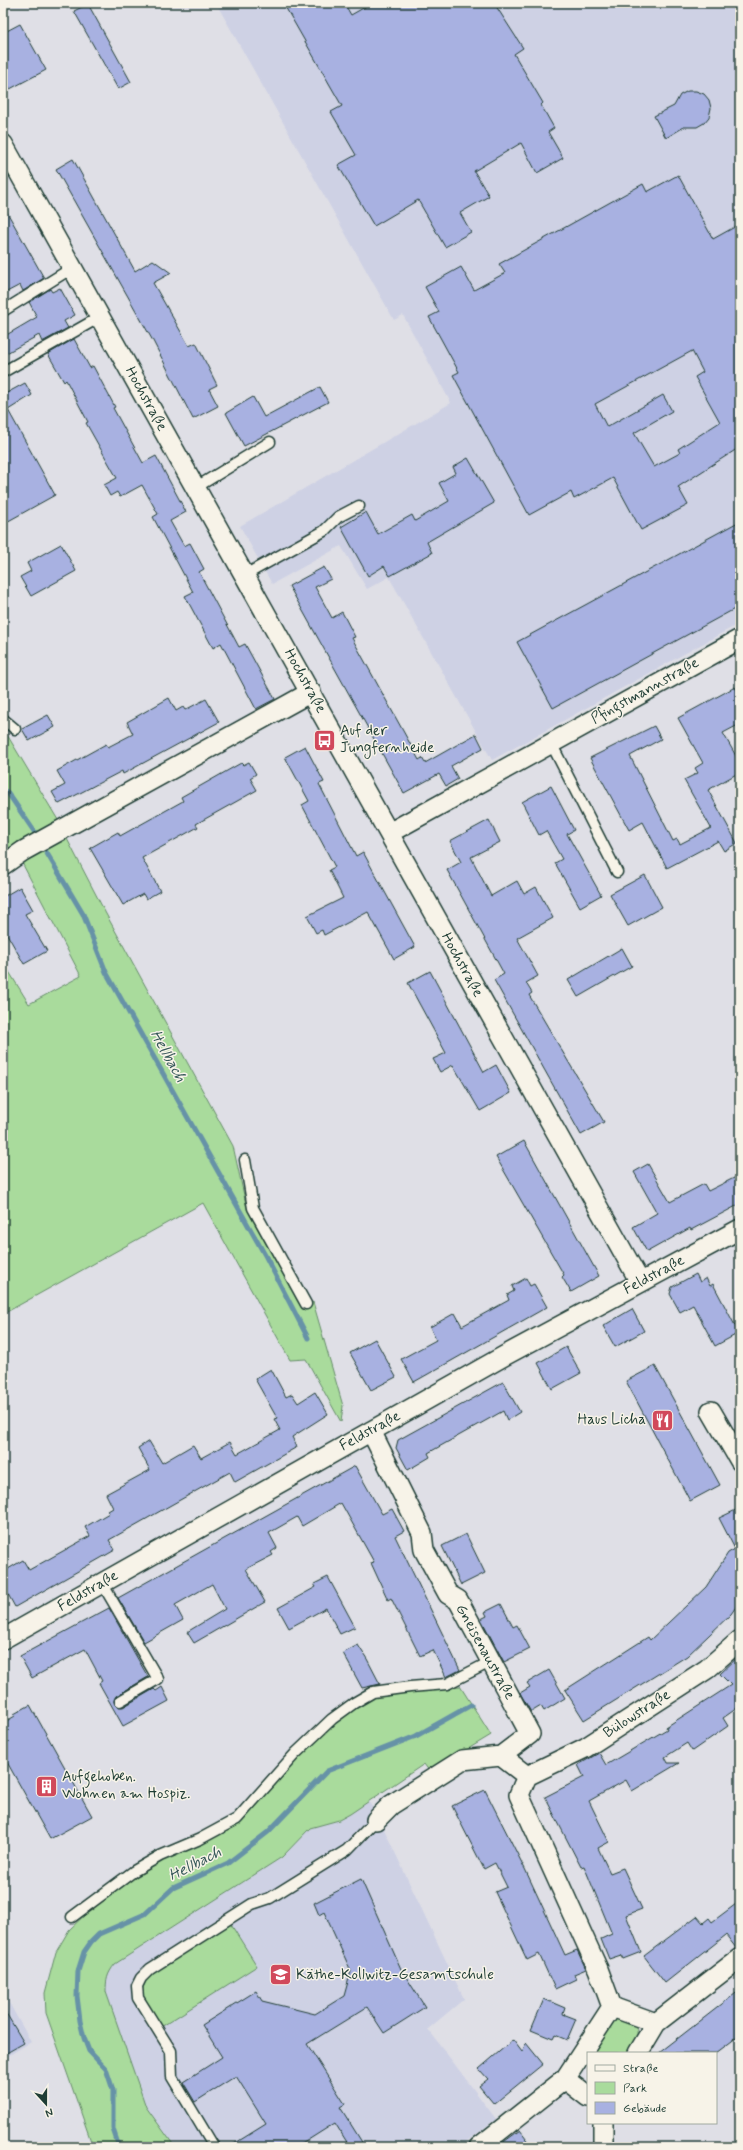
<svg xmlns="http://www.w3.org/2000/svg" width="743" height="2150" viewBox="0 0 743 2150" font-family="Mynerve,sans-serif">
  <rect width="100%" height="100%" fill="#dfdfe6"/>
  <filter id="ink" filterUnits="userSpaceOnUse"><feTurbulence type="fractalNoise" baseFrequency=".025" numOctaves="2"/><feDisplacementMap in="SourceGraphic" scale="8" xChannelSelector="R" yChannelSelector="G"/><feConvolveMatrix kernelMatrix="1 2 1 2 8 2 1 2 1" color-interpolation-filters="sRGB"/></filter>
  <g filter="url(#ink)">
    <path fill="#ced1e4" d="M 216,3 L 740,3 L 740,623 L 492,760 L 389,577 L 367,589 L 341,546 L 272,584 L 240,526 L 451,403 L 403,315 L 394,320 Z
      M 368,1801 L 375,1811 L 371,1815 L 383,1827 L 464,1999 L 428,2029 L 496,2119 L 459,2147 L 175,2147 L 146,2107 L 139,2090 L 106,1992 L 106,1979 L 109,1971 L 115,1964 L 282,1857 L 310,1828 L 339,1820 Z
      M 3,1992 L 31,2042 L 3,2059 Z"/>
    <path fill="#a9db9c" stroke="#648c68" d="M 3,728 L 61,825 L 3,854 Z
      M 65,835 L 106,914 L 233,1146 L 247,1209 L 302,1309 L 313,1302 L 343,1406 L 341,1422 L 306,1359 L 290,1360 L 203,1203 L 3,1314 L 3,962 L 29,1004 L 81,976 L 20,859 Z
      M 460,1686 L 491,1735 L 430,1772 L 424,1764 L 350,1814 L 339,1820 L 310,1828 L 282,1857 L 115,1964 C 107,1974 106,1980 106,1992 L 146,2107 L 175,2147 L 93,2147 L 46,2013 L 45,1993 L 56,1952 L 69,1930 L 93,1907 L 150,1864 L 217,1834 L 334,1721 L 373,1695 Z
      M 230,1923 L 257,1966 L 161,2027 L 141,1995 L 146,1978 Z
      M 618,2018 L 634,2023 C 641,2035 635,2042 630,2053 L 593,2053 L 611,2022 Z"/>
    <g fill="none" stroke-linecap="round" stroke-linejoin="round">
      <path stroke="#6692a7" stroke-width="5" d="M 3,790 L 8,793 L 38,837
        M 42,845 L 83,914 L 106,972 L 266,1257 L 308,1338
        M 119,2147 L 113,2129 L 113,2090 L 106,2069 L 89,2051 L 84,2038 L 80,2021 L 77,1996 L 78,1971 L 84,1952 L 91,1942 L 99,1934 L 145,1914 L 173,1888 L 228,1863 L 268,1832 L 327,1771 L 416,1736 L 471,1705"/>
    </g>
    <path fill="#a8b1e1" stroke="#1f3d34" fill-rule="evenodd" d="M 283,3 L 344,3 L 351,15 L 372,3 L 494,3 L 523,48 L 514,54 L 543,103 L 541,105 L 554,128 L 548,132 L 563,158 L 537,173 L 521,143 L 474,171 L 489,196 L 460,213 L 471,232 L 445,247 L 418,200 L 374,226 L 338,165 L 356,155 L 331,112 L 342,106 Z
      M 88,4 L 131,82 L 118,89 L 74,11 Z
      M 20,24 L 46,70 L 10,89 L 3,76 L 3,33 Z
      M 688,91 L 696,91 L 704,94 L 709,100 L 711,108 L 709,117 L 704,123 L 697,127 L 684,127 L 666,138 L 654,116 L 674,106 L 680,95 Z
      M 73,159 L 135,271 L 153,260 L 171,273 L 153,283 L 189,346 L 196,343 L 217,385 L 209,389 L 218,406 L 193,419 L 153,341 L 56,169 Z
      M 678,175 L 713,239 L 740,224 L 740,447 L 678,487 L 688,505 L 641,530 L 613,478 L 574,499 L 571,492 L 529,515 L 453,375 L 459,372 L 429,317 L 439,312 L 425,287 L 461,267 L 474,290 L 505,273 L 499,264 L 643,184 L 647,192 ZM 692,351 L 703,372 L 695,377 L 720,422 L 678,449 L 680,453 L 654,467 L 634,433 L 672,411 L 663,395 L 607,427 L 595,404 Z
      M 3,205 L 44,278 L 23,291 L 20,285 L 3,294 Z
      M 60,288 L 75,315 L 64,321 L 68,328 L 42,342 L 39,335 L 3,355 L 3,337 L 37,317 L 29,302 L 50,289 L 52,292 Z
      M 74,339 L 90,368 L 93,366 L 115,407 L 113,408 L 143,463 L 156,456 L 186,512 L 170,521 L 184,546 L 190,543 L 204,569 L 199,572 L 239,647 L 245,644 L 275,699 L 256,709 L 221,643 L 213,648 L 185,596 L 193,592 L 153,517 L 158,514 L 142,485 L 120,497 L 117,492 L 110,496 L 104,485 L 117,478 L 86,423 L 88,422 L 66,380 L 64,382 L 48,354 Z
      M 25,383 L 32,395 L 8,410 L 55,495 L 3,524 L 3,395 Z
      M 320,387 L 328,402 L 244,446 L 226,413 L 253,397 L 264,417 Z
      M 468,458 L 494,503 L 427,542 L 432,553 L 390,576 L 384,566 L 368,576 L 341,527 L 366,512 L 378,534 L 412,515 L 415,521 L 449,501 L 439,483 L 456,473 L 453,467 Z
      M 740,521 L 740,606 L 553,708 L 517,642 Z
      M 61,544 L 76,571 L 31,596 L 20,577 L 31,571 L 27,563 Z
      M 324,567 L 331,579 L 315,587 L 332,618 L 342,612 L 355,637 L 352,638 L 419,760 L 422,758 L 425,763 L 476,734 L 483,748 L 451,766 L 458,779 L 446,786 L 439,774 L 404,793 L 289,586 Z
      M 735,687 L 740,695 L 740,724 L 723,733 L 740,763 L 740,772 L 708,790 L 737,843 L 724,851 L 718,841 L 667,868 L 643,822 L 629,830 L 590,758 L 654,726 L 661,739 L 630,756 L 673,841 L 677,839 L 680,844 L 711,828 L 684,780 L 698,773 L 695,768 L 703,763 L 678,718 Z
      M 169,698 L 176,711 L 183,707 L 185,710 L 206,699 L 219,722 L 123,774 L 122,771 L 59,804 L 52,792 L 65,785 L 57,771 L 106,744 L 108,747 L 133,734 L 127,722 Z
      M 48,715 L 55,727 L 29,741 L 22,729 Z
      M 305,746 L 324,782 L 319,784 L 356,856 L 363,852 L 415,947 L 394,959 L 368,912 L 324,935 L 322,930 L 316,933 L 307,916 L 343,898 L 329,870 L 335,867 L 302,805 L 309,801 L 285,757 Z
      M 249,762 L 256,774 L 250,778 L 257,790 L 196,824 L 198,827 L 142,858 L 160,891 L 146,899 L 143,894 L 123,905 L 90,848 L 118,832 L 120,836 L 183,801 L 181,797 L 241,763 L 243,765 Z
      M 551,786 L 574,830 L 567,834 L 601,895 L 580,907 L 555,863 L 562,859 L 546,831 L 539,835 L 522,802 Z
      M 489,820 L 500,842 L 471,857 L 491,896 L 517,881 L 524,894 L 536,887 L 553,918 L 517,938 L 538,976 L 526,983 L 532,993 L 529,995 L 604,1122 L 581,1135 L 494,980 L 504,974 L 447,870 L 461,862 L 450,841 Z
      M 645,875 L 662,907 L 628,926 L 610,894 Z
      M 20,887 L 33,910 L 25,914 L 47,951 L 24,964 L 3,927 L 3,897 Z
      M 622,948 L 632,966 L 578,997 L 568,980 Z
      M 430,971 L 484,1072 L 496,1065 L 511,1093 L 480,1111 L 453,1065 L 440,1072 L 433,1059 L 446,1053 L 408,983 Z
      M 524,1141 L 599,1276 L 571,1292 L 562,1277 L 564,1275 L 496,1157 Z
      M 648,1164 L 670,1202 L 704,1184 L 708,1191 L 740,1175 L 740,1204 L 691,1230 L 690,1228 L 647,1252 L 633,1227 L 657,1213 L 634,1172 Z
      M 696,1274 L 700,1282 L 706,1278 L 710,1286 L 713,1284 L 739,1333 L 715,1346 L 693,1305 L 680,1312 L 670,1294 L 672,1287 Z
      M 526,1278 L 530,1286 L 534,1284 L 547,1307 L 414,1382 L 401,1359 L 436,1340 L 430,1327 L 455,1313 L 462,1326 L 509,1300 L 507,1295 L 514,1291 L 512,1286 Z
      M 632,1309 L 644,1331 L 615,1347 L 603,1326 Z
      M 375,1339 L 396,1377 L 371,1390 L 350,1353 Z
      M 566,1347 L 581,1373 L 552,1389 L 538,1363 Z
      M 655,1366 L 720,1485 L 690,1501 L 626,1381 Z
      M 271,1369 L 286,1397 L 292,1394 L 298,1403 L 315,1392 L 328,1414 L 292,1437 L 297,1447 L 235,1482 L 230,1472 L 171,1505 L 109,1540 L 115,1550 L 15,1607 L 3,1585 L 3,1572 L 23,1560 L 29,1570 L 90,1536 L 85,1527 L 109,1513 L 108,1511 L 113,1508 L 106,1494 L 150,1470 L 138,1448 L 149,1441 L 162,1463 L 193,1445 L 201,1458 L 230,1442 L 237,1454 L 280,1430 L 274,1419 L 277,1418 L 255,1379 Z
      M 503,1382 L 520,1412 L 507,1420 L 503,1411 L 428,1453 L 430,1457 L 408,1470 L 396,1448 L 398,1440 Z
      M 355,1466 L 382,1514 L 392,1509 L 404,1531 L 395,1536 L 460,1670 L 446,1677 L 433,1650 L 420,1656 L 391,1598 L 388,1600 L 371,1563 L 374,1562 L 341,1503 L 302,1526 L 297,1517 L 269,1533 L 277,1548 L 271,1552 L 273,1555 L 246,1569 L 265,1602 L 194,1643 L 187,1632 L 225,1609 L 212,1584 L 175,1605 L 183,1620 L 144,1642 L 118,1598 Z
      M 740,1508 L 740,1601 L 731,1614 L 687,1656 L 584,1720 L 565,1690 L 648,1637 L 650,1640 L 706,1587 L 728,1553 L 735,1549 L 719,1518 Z
      M 466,1534 L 485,1573 L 461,1585 L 442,1546 Z
      M 328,1577 L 355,1627 L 340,1634 L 326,1608 L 289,1628 L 278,1608 L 316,1587 L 314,1584 Z
      M 501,1604 L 513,1627 L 517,1625 L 530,1649 L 504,1662 L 481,1619 L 487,1616 L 485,1612 Z
      M 109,1608 L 148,1677 L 116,1696 L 114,1701 L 115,1705 L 123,1707 L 154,1689 L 156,1691 L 162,1687 L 169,1701 L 123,1726 L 99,1683 L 102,1681 L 85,1649 L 32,1678 L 20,1656 Z
      M 358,1645 L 367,1659 L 380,1684 L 362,1688 L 343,1653 Z
      M 740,1655 L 740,1706 L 723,1718 L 728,1726 L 692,1751 L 687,1743 L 665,1757 L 668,1763 L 679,1763 L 632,1791 L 626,1780 L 589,1801 L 609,1842 L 598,1848 L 610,1873 L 623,1868 L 642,1909 L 626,1915 L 641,1952 L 623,1959 L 621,1955 L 609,1959 L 601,1939 L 612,1934 L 584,1866 L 581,1867 L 545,1797 L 584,1777 L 578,1765 L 599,1753 L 606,1765 L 667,1729 L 666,1727 L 731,1685 L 720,1674 Z
      M 549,1670 L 565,1698 L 544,1711 L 541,1706 L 531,1712 L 520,1693 L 530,1687 L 527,1683 Z
      M 30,1705 L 92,1816 L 50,1839 L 3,1755 L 3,1723 L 15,1716 L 14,1714 Z
      M 485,1790 L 525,1869 L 565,1955 L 577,1950 L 586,1969 L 574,1974 L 576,1979 L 555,1989 L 539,1954 L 527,1960 L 495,1892 L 507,1887 L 495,1863 L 484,1869 L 452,1806 Z
      M 361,1879 L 401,1969 L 425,2007 L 384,2033 L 367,2007 L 307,2044 L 345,2104 L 340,2107 L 365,2147 L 350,2147 L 335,2123 L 297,2147 L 229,2147 L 266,2124 L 236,2076 L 195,2102 L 183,2082 L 222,2057 L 202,2025 L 256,1991 L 262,2001 L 315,2014 L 344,1996 L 351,1971 L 324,1912 L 319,1915 L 314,1903 Z
      M 740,1901 L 740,1947 L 736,1948 L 726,1935 L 665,1983 L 644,1956 L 697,1916 L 703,1923 L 709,1918 L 712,1922 Z
      M 740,1990 L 740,2035 L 716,2053 L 659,2053 Z
      M 544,1999 L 565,2008 L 563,2014 L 576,2019 L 567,2040 L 555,2035 L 553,2039 L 531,2030 Z
      M 3,2008 L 24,2043 L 3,2055 Z
      M 513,2040 L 522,2052 L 526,2043 L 543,2064 L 494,2104 L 479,2086 L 488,2079 L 479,2069 Z
      M 520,2130 L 533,2147 L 497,2147 Z"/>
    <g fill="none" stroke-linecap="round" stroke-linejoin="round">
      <defs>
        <path id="service" d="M 3,311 L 72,268
          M 3,372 L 100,317
          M 195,488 L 270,442
          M 245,575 L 324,531 L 338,517 L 359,506
          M 3,719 L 15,729
          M 551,743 L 617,872
          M 245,1160 L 253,1208 L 306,1304
          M 102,1583 L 158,1679 L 120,1701
          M 72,1917 L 134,1871 L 160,1856 L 200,1839 L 237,1819 L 295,1754 L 332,1719 L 354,1703 L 373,1692 L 410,1687 L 447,1684 L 490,1662
          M 214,2147 L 172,2077 L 171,2051 L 138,1998 L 137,1986 L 141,1978 L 150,1969 L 252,1904 L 270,1898 L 347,1850 L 376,1820"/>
        <path id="minor" d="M 3,144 L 640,1282
          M 389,833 L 740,639
          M 3,865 L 23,851 L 311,692
          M 711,1411 L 740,1461
          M 371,1431 L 422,1533 L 424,1550 L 448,1594 L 458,1600 L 530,1734 L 501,1756 L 527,1776
          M 3,1639 L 504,1356 L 740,1229
          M 527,1776 L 585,1748 L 707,1669 L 740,1640
          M 527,1776 L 519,1795 L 598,1969 L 612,2007
          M 376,1820 L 391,1805 L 462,1760 L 501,1756
          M 612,2007 L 656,2023
          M 638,2053 L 656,2023 L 740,1958
          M 565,2079 L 588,2097
          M 479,2147 L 565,2079 L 612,2007
          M 603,2147 L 603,2123"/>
      </defs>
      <use href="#service" stroke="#1f3d34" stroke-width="13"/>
      <use href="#minor" stroke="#1f3d34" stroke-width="22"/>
      <use href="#service" stroke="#f7f3e8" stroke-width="10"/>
      <use href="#minor" stroke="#f7f3e8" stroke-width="19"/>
    </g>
  </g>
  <defs>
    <symbol id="bus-square" viewBox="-11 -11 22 22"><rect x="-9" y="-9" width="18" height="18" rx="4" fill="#d1495b" stroke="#f7f3e8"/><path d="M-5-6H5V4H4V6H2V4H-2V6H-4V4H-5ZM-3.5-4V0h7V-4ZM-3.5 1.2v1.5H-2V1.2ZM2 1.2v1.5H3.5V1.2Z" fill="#fff"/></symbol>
    <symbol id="restaurant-square" viewBox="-11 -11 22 22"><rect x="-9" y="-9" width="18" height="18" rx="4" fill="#d1495b" stroke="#f7f3e8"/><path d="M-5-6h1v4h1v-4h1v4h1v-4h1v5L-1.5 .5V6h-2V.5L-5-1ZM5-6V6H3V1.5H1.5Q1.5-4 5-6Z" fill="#fff"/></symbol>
    <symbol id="building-square" viewBox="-11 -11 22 22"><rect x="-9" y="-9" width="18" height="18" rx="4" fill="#d1495b" stroke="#f7f3e8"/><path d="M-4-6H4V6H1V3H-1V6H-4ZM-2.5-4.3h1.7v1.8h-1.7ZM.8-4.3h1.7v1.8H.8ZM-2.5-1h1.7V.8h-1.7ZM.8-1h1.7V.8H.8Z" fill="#fff"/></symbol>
    <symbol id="school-square" viewBox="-11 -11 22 22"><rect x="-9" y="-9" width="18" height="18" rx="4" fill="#d1495b" stroke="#f7f3e8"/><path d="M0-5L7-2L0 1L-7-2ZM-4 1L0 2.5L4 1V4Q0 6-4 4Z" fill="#fff"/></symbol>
  </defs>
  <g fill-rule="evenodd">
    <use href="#bus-square" x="312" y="728" width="25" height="25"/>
    <use href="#restaurant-square" x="650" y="1408" width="25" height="25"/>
    <use href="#building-square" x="34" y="1774" width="25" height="25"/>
    <use href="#school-square" x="268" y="1962" width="25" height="25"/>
  </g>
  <g text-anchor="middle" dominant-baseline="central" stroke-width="3" stroke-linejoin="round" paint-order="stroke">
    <g font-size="15" fill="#1f3d34" stroke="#f7f3e8">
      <text transform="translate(146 399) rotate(61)">Hochstraße</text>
      <text transform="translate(305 681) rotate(61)">Hochstraße</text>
      <text transform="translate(645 691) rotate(-29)">Pfingstmannstraße</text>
      <text transform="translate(462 965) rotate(61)">Hochstraße</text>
      <text transform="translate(654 1275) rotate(-28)">Feldstraße</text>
      <text transform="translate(370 1431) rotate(-29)">Feldstraße</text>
      <text transform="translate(88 1591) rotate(-30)">Feldstraße</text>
      <text transform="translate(485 1652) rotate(61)">Gneisenaustraße</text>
      <text transform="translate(637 1714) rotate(-33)">Bülowstraße</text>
    </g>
    <g font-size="15" fill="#1f3d34" stroke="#f7f3e8" text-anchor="start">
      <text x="340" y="731">Auf der<tspan x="340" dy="17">Jungfernheide</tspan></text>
      <text x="646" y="1420" text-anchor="end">Haus Licha</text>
      <text x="62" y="1777">Aufgehoben.<tspan x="62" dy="17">Wohnen am Hospiz.</tspan></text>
      <text x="296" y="1975">Käthe-Kollwitz-Gesamtschule</text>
    </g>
    <g font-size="16" font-style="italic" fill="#37595a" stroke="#f7f3e8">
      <text transform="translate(168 1056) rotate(61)">Hellbach</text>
      <text transform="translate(195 1864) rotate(-27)">Hellbach</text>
    </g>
  </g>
  <rect width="743" height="2150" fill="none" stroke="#f7f3e8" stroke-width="16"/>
  <rect x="8" y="8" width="727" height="2134" fill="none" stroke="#1f3d34" stroke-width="1.5" filter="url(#ink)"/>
  <rect x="587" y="2052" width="130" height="72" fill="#f7f3e8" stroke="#a1aaa0"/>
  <rect x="595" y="2065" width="20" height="6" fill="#f7f3e8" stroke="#a1aaa0"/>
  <text x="623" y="2072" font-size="12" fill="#1f3d34">Straße</text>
  <rect x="595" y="2082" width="20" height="12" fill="#a9db9c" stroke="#a1aaa0"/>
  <text x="623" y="2092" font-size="12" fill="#1f3d34">Park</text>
  <rect x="595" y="2102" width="20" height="12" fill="#a8b1e1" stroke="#a1aaa0"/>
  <text x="623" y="2112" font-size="12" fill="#1f3d34">Gebäude</text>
  <g transform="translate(46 2104) rotate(159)" stroke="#f7f3e8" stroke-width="3" paint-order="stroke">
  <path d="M0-3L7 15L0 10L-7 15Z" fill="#1f3d34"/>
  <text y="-6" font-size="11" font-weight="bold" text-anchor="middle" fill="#1f3d34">N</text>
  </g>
</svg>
